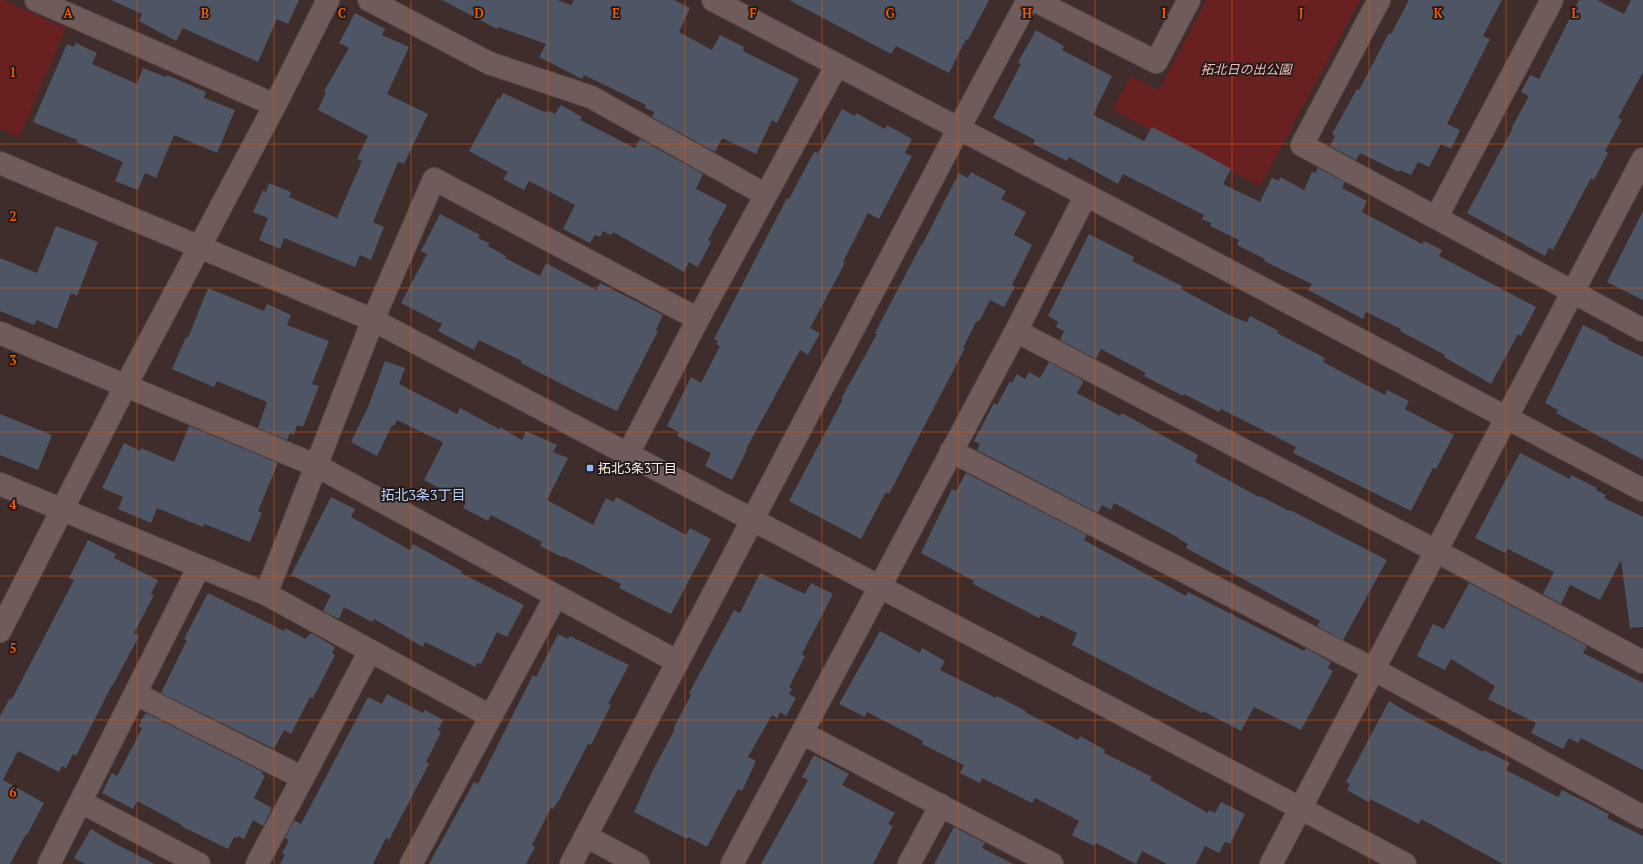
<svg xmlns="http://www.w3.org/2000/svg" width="1643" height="864" viewBox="0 0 1643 864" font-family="'PT Serif','Noto Sans JP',serif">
  <rect width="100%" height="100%" fill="#3e2d2b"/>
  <path fill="#682120" d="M 0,0 L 4,0 L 66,28 L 19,137 L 0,129 Z
    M 1206,0 L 1360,0 L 1260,186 L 1112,110 L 1131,76 L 1159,90 Z"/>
  <path fill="#4e5665" d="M 111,0 L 299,0 L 288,24 L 277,19 L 258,62 L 183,28 L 176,41 L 139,21 L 142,14 Z
    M 442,0 L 557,0 L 571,5 L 574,0 L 674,0 L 690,8 L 679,32 L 712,50 L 720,35 L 744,47 L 743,51 L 799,79 L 777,123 L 772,120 L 756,154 L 722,138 L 715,152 L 652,117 L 654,112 L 645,108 L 646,105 L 584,75 L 582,79 L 539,57 L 546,44 L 498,27 L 497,29 Z
    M 789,0 L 989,0 L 968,40 L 966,39 L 949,73 L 896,46 L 891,54 Z
    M 1409,0 L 1502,0 L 1483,36 L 1490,39 L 1447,124 L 1460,130 L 1451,149 L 1441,144 L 1429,167 L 1418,162 L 1411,175 L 1400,170 L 1399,172 L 1360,153 L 1356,160 L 1330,146 L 1335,136 L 1332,134 L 1357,89 L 1359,90 L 1389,33 L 1391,34 Z
    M 1579,0 L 1597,0 L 1624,14 L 1631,0 L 1643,0 L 1643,72 L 1618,118 L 1622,120 L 1605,151 L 1608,153 L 1594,180 L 1591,178 L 1553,250 L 1549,248 L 1545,256 L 1467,213 L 1513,128 L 1512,127 L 1529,96 L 1521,92 L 1530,75 L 1539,79 Z
    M 355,13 L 385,29 L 382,35 L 409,47 L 387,94 L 428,114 L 404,164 L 398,162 L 373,222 L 384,227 L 371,260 L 360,255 L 355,267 L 284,238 L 280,249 L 259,240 L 268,218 L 253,212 L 263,190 L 266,192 L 269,183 L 291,192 L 289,197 L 337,218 L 362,161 L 357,159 L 368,136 L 318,110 L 326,92 L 324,91 L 349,48 L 339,43 Z
    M 1036,30 L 1064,46 L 1062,50 L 1112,76 L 1093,115 L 1144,141 L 1152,127 L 1193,148 L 1231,169 L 1223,184 L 1260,202 L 1272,178 L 1279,181 L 1280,177 L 1304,190 L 1312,172 L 1315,173 L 1318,168 L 1345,182 L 1342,188 L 1367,201 L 1362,212 L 1422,244 L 1424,241 L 1442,250 L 1439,256 L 1536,307 L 1521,336 L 1518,334 L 1491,384 L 1444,357 L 1445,355 L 1400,331 L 1401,329 L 1366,312 L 1363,319 L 1308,290 L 1312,284 L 1264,261 L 1265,259 L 1237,245 L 1239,240 L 1210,226 L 1211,223 L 1202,219 L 1204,215 L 1123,174 L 1118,184 L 1069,157 L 1067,161 L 1033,144 L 1035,140 L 993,118 L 1021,64 L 1018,62 Z
    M 76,43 L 97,53 L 92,64 L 137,84 L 143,68 L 166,77 L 167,75 L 206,92 L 204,98 L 235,110 L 217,153 L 174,135 L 156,178 L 145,173 L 138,190 L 115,181 L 123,162 L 76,142 L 77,140 L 33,122 L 67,44 L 74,47 Z
    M 503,93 L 544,112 L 545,111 L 549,113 L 550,111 L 555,114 L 561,105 L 582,117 L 580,120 L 635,148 L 640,139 L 703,174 L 696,189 L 727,205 L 708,240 L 711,242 L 698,267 L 689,262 L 684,272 L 613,232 L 611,235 L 603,231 L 600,237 L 595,235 L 590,243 L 563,229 L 575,205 L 529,181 L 524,190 L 503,179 L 508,172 L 469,151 L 498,98 L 500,99 Z
    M 842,109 L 855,116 L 856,113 L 885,129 L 887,125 L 912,139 L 905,153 L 912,156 L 879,219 L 868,213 L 843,262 L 845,263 L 810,328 L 820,333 L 808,355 L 800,350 L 746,449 L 747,450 L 732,480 L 705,466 L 711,453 L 677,436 L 679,432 L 667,426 L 691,377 L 701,383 L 720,346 L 716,344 L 718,341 L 714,339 L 787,198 L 789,199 L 814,152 L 818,153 Z
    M 971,172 L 1006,191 L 1001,199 L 1026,212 L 1014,235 L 1032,245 L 1012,285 L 1015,287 L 1004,307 L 990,300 L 980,320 L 976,322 L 963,348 L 965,348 L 889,494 L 886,492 L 861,539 L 789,501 L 843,399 L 841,399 L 877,334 L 875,333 L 921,245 L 922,245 L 959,173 L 968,178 Z
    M 1643,211 L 1643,300 L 1607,282 Z
    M 440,214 L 480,235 L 478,238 L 489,243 L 488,246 L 506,256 L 505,258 L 540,276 L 546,263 L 596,290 L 600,283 L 663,315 L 656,330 L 658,331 L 617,411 L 581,394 L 521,363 L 522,361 L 479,340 L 474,350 L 438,331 L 442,324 L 401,303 L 427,254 L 421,251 Z
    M 56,226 L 98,242 L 77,296 L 71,293 L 57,329 L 37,320 L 34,325 L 0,311 L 0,258 L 37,273 Z
    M 1089,234 L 1134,257 L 1132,261 L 1182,286 L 1181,289 L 1233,317 L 1247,322 L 1250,316 L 1279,331 L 1277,333 L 1325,358 L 1323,362 L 1385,395 L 1387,390 L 1409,401 L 1405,409 L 1454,435 L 1436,469 L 1433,468 L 1411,511 L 1293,453 L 1296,447 L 1221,409 L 1219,412 L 1184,394 L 1183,396 L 1144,376 L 1146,373 L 1101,349 L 1096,359 L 1060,340 L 1064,331 L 1056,327 L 1058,322 L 1048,316 Z
    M 208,288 L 264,311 L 267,304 L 291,315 L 287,325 L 329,341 L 312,384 L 319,386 L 303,427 L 297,425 L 294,435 L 290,433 L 287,440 L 258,428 L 267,402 L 217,381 L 214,387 L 172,369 L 186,337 L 188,338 Z
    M 1583,325 L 1609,338 L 1608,340 L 1643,357 L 1643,460 L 1556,413 L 1558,410 L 1545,403 Z
    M 385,361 L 405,368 L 399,384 L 457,414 L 460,408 L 499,429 L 500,427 L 522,440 L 526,431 L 557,445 L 553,452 L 568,458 L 547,500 L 593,525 L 606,498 L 614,502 L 616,497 L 686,535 L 690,528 L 711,539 L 671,614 L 619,588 L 621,584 L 563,556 L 562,557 L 540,546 L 542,542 L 491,515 L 488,521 L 463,508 L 466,502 L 424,480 L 443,443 L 442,442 L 397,420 L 394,426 L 392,425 L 377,456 L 351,442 L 368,407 Z
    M 1049,362 L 1084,381 L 1077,393 L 1120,416 L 1122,413 L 1198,455 L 1195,462 L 1259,497 L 1260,496 L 1289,511 L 1290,510 L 1387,560 L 1343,640 L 1317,626 L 1320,621 L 1186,548 L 1188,544 L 1179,539 L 1179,538 L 1114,503 L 1111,510 L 1102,505 L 1098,513 L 977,450 L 980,444 L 974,441 L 994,403 L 997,405 L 1010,381 L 1012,383 L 1017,374 L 1025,379 L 1029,372 L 1040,378 Z
    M 0,414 L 52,435 L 38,470 L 0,455 Z
    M 189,426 L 278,463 L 258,511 L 262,513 L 250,542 L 204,524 L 203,527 L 157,508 L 151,523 L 118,509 L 123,497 L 102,488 L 124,443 L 140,451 L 141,448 L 174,462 Z
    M 1520,453 L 1570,479 L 1571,475 L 1597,488 L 1596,490 L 1606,495 L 1604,498 L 1643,517 L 1643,627 L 1630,628 L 1621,560 L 1600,600 L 1570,585 L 1561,604 L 1543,594 L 1554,572 L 1508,549 L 1505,553 L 1475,538 Z
    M 966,473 L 1087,535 L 1084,540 L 1186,596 L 1188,592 L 1304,651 L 1306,648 L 1331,662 L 1328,668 L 1333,671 L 1301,730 L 1254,707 L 1241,731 L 1203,711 L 1202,713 L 1072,645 L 1077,633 L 1041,615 L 1039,618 L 973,584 L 974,581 L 921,553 L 952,489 L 956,491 Z
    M 331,497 L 355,509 L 351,517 L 410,550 L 413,544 L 462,571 L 461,573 L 524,605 L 507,637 L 497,632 L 481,664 L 477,663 L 475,667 L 425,642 L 423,647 L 374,619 L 372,622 L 344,607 L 339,619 L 323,611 L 331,595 L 291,575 Z
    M 88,540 L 116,554 L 114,558 L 158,580 L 151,594 L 154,595 L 134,633 L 139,636 L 113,685 L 112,685 L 76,756 L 73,754 L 66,768 L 62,766 L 59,772 L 18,751 L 3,780 L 44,803 L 27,835 L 26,834 L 10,864 L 0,864 L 0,716 L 10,698 L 12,699 L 74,580 L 69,578 Z
    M 760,573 L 805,594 L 811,583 L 833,594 L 802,654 L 805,656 L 789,687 L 792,689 L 789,694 L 796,698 L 786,716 L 780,712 L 777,718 L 772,715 L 748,757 L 756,761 L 742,791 L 738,789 L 707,847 L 688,837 L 687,839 L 634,812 L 654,768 L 675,729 L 673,729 L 691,695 L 689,693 L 734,610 L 740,613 Z
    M 1469,583 L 1587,646 L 1583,653 L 1643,683 L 1643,770 L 1581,738 L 1578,743 L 1569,738 L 1563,749 L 1531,733 L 1536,723 L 1488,699 L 1495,686 L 1451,659 L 1445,670 L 1417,656 L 1433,624 L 1444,629 Z
    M 208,593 L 284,631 L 285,628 L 306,639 L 309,634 L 310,635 L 311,633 L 335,647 L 332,653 L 335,655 L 313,698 L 310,697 L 291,734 L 284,730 L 274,749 L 161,693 L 187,640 L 184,639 Z
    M 880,631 L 920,653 L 922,648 L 945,661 L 940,670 L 996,698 L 997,696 L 1026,711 L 1025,712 L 1078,740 L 1080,736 L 1105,750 L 1104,753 L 1152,777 L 1150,780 L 1208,813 L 1209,810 L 1215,813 L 1221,802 L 1245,814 L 1230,844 L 1225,842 L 1219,853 L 1205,846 L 1196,864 L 1167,864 L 1142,851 L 1136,864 L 1096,843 L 1094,846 L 1072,835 L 1079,821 L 1035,798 L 1032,803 L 982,778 L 980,783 L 960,773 L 964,765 L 922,744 L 923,741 L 867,712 L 865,717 L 839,704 Z
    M 558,634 L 568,639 L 570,636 L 629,665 L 608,704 L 611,705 L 591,745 L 588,744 L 559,800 L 553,809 L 551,808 L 532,845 L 535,847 L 526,864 L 429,864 L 474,782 L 478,784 L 533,675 L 536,677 Z
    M 387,694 L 423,713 L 425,710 L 443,720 L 438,730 L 441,732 L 426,762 L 429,764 L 389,840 L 386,838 L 373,864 L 280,864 L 285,855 L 282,853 L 289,840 L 285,838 L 294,820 L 301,824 L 368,697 L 382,704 Z
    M 1389,701 L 1407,712 L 1483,752 L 1484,750 L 1510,763 L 1506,770 L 1558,797 L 1562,790 L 1609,814 L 1607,818 L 1643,836 L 1643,864 L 1503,864 L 1421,819 L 1419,824 L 1370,799 L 1368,802 L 1347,790 L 1350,784 L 1346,782 Z
    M 146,713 L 263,772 L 261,774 L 265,776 L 254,798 L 272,808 L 263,826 L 253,820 L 244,839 L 238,836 L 237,838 L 234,837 L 228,849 L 181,826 L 182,825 L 137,801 L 133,809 L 102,793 L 112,773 L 117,776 L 122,767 L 142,728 L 138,726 Z
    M 814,755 L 849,774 L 842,785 L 895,813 L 888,824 L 893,826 L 873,864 L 761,864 L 808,780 L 802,777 Z
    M 954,827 L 985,843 L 982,848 L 1013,864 L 934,864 Z
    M 91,829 L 114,843 L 155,864 L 85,864 L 74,858 Z"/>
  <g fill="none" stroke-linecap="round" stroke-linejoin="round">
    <defs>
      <path id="street" d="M 36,0 L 275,105
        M 369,0 L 489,63 L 591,97 L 766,195
        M 713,0 L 1086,195 L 1643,490
        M 1034,0 L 1156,62 L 1189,0
        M 1379,0 L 1302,145 L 1643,330
        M 1436,218 L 1552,0
        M 1016,331 L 1436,551 L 1643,662
        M 0,333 L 317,466 L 678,662
        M 951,451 L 1373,669 L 1643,817
        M 628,454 L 698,319 L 837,65
        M 0,484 L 266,594 L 490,716
        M 266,594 L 373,320 L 434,179 L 698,319
        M 0,631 L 126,385 L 275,105 L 328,0
        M 136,694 L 303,778
        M 802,733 L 1052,864
        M 81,802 L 199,864
        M 586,836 L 638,864
        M 49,864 L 199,567
        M 257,864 L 370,651
        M 411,864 L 556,596
        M 571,864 L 959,128 L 1028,0
        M 732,864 L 1016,331 L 1086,195
        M 909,864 L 941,805
        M 1271,864 L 1643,159"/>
      <path id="secondary" d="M 0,163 L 373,320 L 1300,808 L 1405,864"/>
    </defs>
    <use href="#street" stroke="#594a49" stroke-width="24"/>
    <use href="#secondary" stroke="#594a49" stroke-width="24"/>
    <use href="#street" stroke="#6f5b59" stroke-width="22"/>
    <use href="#secondary" stroke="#6f5b59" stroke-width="22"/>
  </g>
  <path fill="none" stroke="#e8590c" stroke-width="1" stroke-opacity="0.55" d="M 137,0 L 137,864M 274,0 L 274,864M 411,0 L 411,864M 548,0 L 548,864M 685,0 L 685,864M 822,0 L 822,864M 958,0 L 958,864M 1095,0 L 1095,864M 1232,0 L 1232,864M 1369,0 L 1369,864M 1506,0 L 1506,864M 0,144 L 1643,144M 0,288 L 1643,288M 0,432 L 1643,432M 0,576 L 1643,576M 0,720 L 1643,720"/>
  <rect fill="#92b7fd" stroke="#201817" stroke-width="1.5" x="586" y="464" width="8" height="8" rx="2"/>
  <g text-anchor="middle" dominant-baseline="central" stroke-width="3.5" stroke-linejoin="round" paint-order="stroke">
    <g font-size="13" font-style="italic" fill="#f2beba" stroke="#201817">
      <text x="1246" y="69">拓北日の出公園</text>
    </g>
    <g font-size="13" fill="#fef2f1" stroke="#201817" text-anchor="start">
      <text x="598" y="468">拓北3条3丁目</text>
    </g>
    <g font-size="14" fill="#bdd2fa" stroke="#201817">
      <text x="423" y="494">拓北3条3丁目</text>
    </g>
  </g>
  <g font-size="13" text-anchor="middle" font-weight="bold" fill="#e8590c" stroke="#201817" stroke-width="3.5" stroke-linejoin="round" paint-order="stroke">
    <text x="68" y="18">A</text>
    <text x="205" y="18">B</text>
    <text x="342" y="18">C</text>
    <text x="479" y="18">D</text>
    <text x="616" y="18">E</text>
    <text x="753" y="18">F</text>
    <text x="890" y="18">G</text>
    <text x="1027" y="18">H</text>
    <text x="1164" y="18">I</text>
    <text x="1301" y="18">J</text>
    <text x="1438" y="18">K</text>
    <text x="1575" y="18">L</text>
    <text x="13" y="77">1</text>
    <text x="13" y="221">2</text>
    <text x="13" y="365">3</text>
    <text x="13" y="509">4</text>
    <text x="13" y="653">5</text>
    <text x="13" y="797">6</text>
  </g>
</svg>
